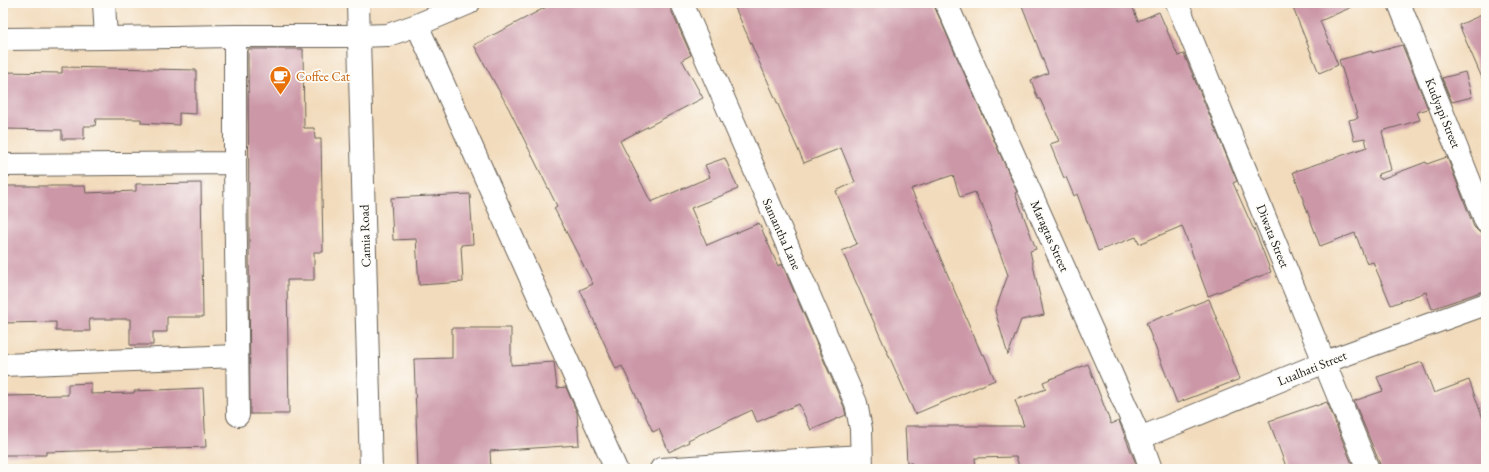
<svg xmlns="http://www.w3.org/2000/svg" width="1489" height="472" viewBox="0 0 1489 472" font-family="'EB Garamond',serif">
  <rect width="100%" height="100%" fill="#fdfcf7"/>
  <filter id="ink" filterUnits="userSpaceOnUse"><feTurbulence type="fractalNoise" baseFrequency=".025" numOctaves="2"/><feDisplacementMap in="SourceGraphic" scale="8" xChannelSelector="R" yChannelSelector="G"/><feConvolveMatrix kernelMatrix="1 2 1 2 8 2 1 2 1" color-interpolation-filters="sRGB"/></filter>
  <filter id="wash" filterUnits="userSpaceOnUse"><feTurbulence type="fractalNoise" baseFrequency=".012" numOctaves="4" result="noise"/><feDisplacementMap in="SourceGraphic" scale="16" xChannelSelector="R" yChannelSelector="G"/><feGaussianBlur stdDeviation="0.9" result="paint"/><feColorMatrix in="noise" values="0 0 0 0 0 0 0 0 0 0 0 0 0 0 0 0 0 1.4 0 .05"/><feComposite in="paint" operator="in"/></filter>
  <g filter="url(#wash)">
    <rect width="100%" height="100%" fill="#f2dbbc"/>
    <g id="blocks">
      <path fill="#cc98a8" d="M 554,3 L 668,3 L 691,55 L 682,60 L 703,98 L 620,141 L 651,202 L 710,177 L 705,165 L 725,158 L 738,189 L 691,208 L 707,245 L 759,223 L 778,266 L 782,264 L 844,407 L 846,415 L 811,430 L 799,404 L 757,422 L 752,410 L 688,440 L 689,442 L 669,452 L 659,429 L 653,432 L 622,366 L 616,369 L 580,290 L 593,284 L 554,208 L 557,206 L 509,109 L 474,45 Z
        M 733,3 L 934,3 L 935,8 L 1017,192 L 1015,193 L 1036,249 L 1030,251 L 1044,315 L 1021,320 L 1008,355 L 995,311 L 1008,275 L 982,204 L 980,205 L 975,192 L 960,197 L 953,175 L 911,189 L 982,355 L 984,354 L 995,380 L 915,414 L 842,251 L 857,244 L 836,191 L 855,182 L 841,148 L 804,163 Z
        M 1021,3 L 1131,3 L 1138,21 L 1159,12 L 1178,56 L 1184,54 L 1237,181 L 1233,183 L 1253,228 L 1254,228 L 1271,272 L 1208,296 L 1182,226 L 1139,244 L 1136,237 L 1098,251 L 1077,194 L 1074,196 L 1066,177 L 1064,178 L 1050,144 L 1059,141 L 1040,99 L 1038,99 L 1031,80 L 1048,73 Z
        M 1291,3 L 1361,3 L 1320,21 L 1338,65 L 1319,73 Z
        M 1486,13 L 1486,87 L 1459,25 Z
        M 1402,45 L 1428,109 L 1417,112 L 1420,120 L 1382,131 L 1391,170 L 1378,174 L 1379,178 L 1380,178 L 1381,179 L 1426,162 L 1427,164 L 1447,157 L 1474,227 L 1479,232 L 1486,234 L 1486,290 L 1432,309 L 1426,292 L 1391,305 L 1373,262 L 1367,264 L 1355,233 L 1320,246 L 1293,172 L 1367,147 L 1365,138 L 1354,140 L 1349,120 L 1358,118 L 1339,60 L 1372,51 L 1372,53 Z
        M 248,49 L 303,49 L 304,128 L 314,128 L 315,139 L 321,139 L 323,252 L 314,252 L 314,280 L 287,280 L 289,414 L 250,414 Z
        M 62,67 L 196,70 L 196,114 L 179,113 L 179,125 L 141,123 L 141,119 L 96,119 L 95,126 L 84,126 L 84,139 L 62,139 L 62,130 L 3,129 L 3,72 L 62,73 Z
        M 1465,72 L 1472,97 L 1452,102 L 1442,78 Z
        M 201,183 L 203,317 L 167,317 L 167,332 L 153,332 L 153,345 L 130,345 L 130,319 L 89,319 L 90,331 L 56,331 L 56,322 L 3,323 L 3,186 L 85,186 L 86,193 L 136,191 L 136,184 Z
        M 470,194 L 473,244 L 461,245 L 463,282 L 419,285 L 416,239 L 393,240 L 391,198 Z
        M 1209,299 L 1240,379 L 1177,403 L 1146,323 Z
        M 452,328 L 511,328 L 511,365 L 554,362 L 557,388 L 566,387 L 577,413 L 579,445 L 490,451 L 491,469 L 418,469 L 414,359 L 452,358 Z
        M 1422,362 L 1434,393 L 1469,380 L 1486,427 L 1486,469 L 1380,469 L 1380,464 L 1354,401 L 1383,391 L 1377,377 Z
        M 1088,364 L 1111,424 L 1119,421 L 1138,469 L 1020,469 L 1016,457 L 975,458 L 976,469 L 913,469 L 912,463 L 907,463 L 905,426 L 1024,426 L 1015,400 L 1046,389 L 1043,382 Z
        M 91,383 L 91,394 L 134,393 L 134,391 L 203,388 L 206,447 L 46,452 L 46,455 L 3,455 L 3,396 L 68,395 L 68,384 Z
        M 1327,402 L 1354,469 L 1287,469 L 1269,421 L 1316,405 L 1316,406 Z"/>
    </g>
  </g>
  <g filter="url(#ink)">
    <use href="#blocks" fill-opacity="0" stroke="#675f54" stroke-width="1"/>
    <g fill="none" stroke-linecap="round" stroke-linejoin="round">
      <defs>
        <path id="minor" d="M 358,3 L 371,469
          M 469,3 L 417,25 L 616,469
          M 682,3 L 856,403 L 861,429 L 862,469
          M 946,3 L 1140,438 L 1151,469
          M 1177,3 L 1368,469
          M 1399,3 L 1486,222
          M 235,36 L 359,36 L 388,35 L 417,25
          M 106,38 L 235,36 L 235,163 L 238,415
          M 3,39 L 106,38 L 104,3
          M 3,165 L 235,163
          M 3,365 L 237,356
          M 1140,438 L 1325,362 L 1486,304
          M 661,469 L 861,456"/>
      </defs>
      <use href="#minor" stroke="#675f54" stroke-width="24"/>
      <use href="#minor" stroke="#fff" stroke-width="22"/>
    </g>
  </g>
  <defs>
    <symbol id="cafe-pin" viewBox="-11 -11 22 30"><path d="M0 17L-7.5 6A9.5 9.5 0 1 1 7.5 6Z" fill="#e8710a" stroke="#fdfcf7"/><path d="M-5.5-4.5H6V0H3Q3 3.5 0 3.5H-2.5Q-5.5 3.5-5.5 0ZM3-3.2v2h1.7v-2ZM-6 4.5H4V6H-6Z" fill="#fff"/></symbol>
  </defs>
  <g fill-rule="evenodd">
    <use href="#cafe-pin" x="268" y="64" width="25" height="34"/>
  </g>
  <g text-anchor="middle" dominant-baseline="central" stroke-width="3.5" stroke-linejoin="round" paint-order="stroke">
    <g font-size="13" fill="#c56008" stroke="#fdfcf7" text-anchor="start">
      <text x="296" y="76">Coffee Cat</text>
    </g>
    <g font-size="13" fill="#1c1c1c" stroke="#fdfcf7">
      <text transform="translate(1443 113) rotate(68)">Kudyapi Street</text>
      <text transform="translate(782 234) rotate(66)">Samantha Lane</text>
      <text transform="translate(365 236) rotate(-92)">Camia Road</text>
      <text transform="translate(1050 236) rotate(66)">Maragtas Street</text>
      <text transform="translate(1273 236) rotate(68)">Diwata Street</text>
      <text transform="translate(1312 368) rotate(-22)">Lualhati Street</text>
    </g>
  </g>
  <rect width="1489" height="472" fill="none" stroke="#fdfcf7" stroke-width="16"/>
</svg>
